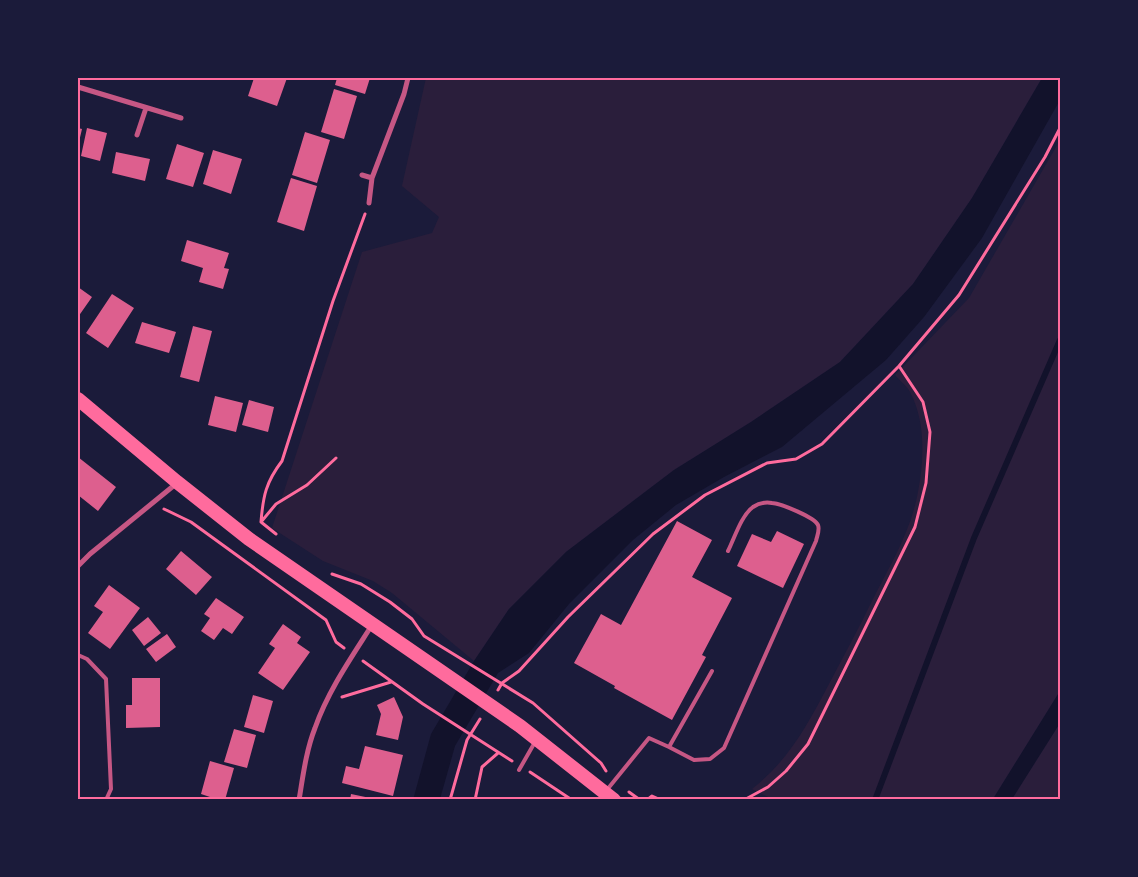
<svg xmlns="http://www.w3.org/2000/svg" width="1138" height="877" viewBox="0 0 1138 877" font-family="Helvetica,sans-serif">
  <rect width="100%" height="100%" fill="#1b1b3a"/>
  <path fill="#2a1e3b" d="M 426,78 L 1042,78 L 972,198 L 913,284 L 840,362 L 751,422 L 674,470 L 566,552 L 509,609 L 474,661 L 392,593 L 373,581 L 323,561 L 272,528 L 362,252 L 432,233 L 439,217 L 402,186 Z
    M 1060,140 L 1060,691 L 993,799 L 774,800 L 752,789 C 789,760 808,724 829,684 C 843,657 858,630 871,603 C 889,567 911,532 918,492 C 924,460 926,422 910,392 C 907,386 900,381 895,375 L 969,298 Z
    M 1060,723 L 1060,799 L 1012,799 Z"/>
  <path fill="#12122b" d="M 1042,78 L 1060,78 L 1060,100 L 982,238 L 924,317 L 886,360 L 782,447 L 724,477 L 676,505 L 633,540 L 569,604 L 529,653 L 498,673 L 455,746 L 440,799 L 413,800 L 431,734 L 474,661 L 509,609 L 566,552 L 674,470 L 751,422 L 840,362 L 913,284 L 972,198 Z
    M 1060,691 L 1060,723 L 1012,799 L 993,799 Z"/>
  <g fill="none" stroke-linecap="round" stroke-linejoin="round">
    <path stroke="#12122b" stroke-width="6" d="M 875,800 L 974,538 L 1060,340"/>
  </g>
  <path fill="#dd5f8e" d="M 254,78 L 287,78 L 277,106 L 248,96 Z
    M 337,78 L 370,78 L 365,94 L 335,85 Z
    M 334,89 L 357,96 L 344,139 L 321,132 Z
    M 78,128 L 82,129 L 78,146 Z
    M 87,128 L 107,133 L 100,161 L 81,156 Z
    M 305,132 L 330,140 L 317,183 L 292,175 Z
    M 177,144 L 204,153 L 193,187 L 166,179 Z
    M 213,150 L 242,159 L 231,194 L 203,184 Z
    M 116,152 L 150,159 L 145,181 L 112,173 Z
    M 291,178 L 317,186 L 304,231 L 277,222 Z
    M 187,240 L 229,253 L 224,268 L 229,269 L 223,289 L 199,282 L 203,268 L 181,261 Z
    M 78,287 L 92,297 L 78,317 Z
    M 112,294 L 134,308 L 108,348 L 86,333 Z
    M 142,322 L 176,332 L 169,353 L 135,343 Z
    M 193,326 L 212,331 L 199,382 L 180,377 Z
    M 215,396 L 243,403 L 236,432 L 208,425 Z
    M 249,400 L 274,407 L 268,432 L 242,425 Z
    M 78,457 L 116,487 L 98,511 L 78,495 Z
    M 677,521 L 712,540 L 692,577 L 732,598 L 702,655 L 706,657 L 672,720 L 614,688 L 615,686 L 574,663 L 601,614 L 621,625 Z
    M 777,531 L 804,544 L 783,588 L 737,566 L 752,534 L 771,542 Z
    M 181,551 L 212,577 L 196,595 L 166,569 Z
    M 109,585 L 140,608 L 110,649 L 88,633 L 103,612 L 94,606 Z
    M 216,598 L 244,617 L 232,634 L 223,628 L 214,640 L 201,631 L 210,618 L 204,614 Z
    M 148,617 L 161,633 L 144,646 L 132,630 Z
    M 283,624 L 301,637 L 297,643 L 310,652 L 283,690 L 258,673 L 275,648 L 269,644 Z
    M 167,634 L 176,647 L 156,662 L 146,649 Z
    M 132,678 L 160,678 L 160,727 L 126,728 L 126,705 L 132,705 Z
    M 253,695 L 273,701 L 264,733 L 244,727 Z
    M 394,697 L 403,717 L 398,740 L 376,735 L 381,714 L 377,705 Z
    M 234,729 L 256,735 L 247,768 L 224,762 Z
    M 365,746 L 403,755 L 393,796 L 342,783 L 346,766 L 359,769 Z
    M 210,761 L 234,768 L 225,800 L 219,800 L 201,794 Z
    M 351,794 L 375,799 L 375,800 L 350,800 Z"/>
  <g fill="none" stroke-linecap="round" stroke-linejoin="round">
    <path stroke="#ff6b9d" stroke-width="3" d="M 164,509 L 191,522 L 326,620 L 336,642 L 344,648
      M 261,522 L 276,534
      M 261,522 C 263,496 266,482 282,461 L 333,301 L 365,214
      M 261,522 L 276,504 L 307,485 L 336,458
      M 332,574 L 361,584 L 390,602 L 412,619 L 424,636 L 533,703 L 601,763 L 606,771
      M 363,661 L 423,704 L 512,761
      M 498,690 L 502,683 L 519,671 L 568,617 L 653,534 L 705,495 L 767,463 L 796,459 L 822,444 L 899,366 L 959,295 L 1045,157 L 1060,128
      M 342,697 L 391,682
      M 530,772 L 572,800
      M 629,792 L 640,800
      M 450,800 L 467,740 L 480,719
      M 475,800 L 482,767 L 498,753
      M 647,800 L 652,796 L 661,800
      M 744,800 L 768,787 L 786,771 L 808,744 L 915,527 L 926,483 L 930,432 L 923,402 L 899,366"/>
    <path stroke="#c65784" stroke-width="4" d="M 78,655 L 87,659 L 106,679 L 111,789 L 106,800
      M 669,747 L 694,760 L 710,759 L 724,748 L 816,541 C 817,536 820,530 818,525 C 814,517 782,504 772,503 C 766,502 759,503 753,507 C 741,516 735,537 728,551
      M 519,770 L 535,742
      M 606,791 L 649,738 L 669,747 L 712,671"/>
    <path stroke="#c65784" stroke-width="5" d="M 78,87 L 181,118
      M 137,135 L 146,108
      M 362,175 L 372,178
      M 369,203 L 372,178 L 404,94 L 408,78
      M 78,566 L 90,554 L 177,483
      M 299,800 C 303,776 306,751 315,728 C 328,691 351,658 372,625"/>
    <path stroke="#ff6b9d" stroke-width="14" d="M 78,399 L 177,482 L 249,539 L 520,726 L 614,800"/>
  </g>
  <rect width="1138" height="877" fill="none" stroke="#1b1b3a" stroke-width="158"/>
  <rect x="79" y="79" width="980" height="719" fill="none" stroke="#ff6b9d" stroke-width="2"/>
</svg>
